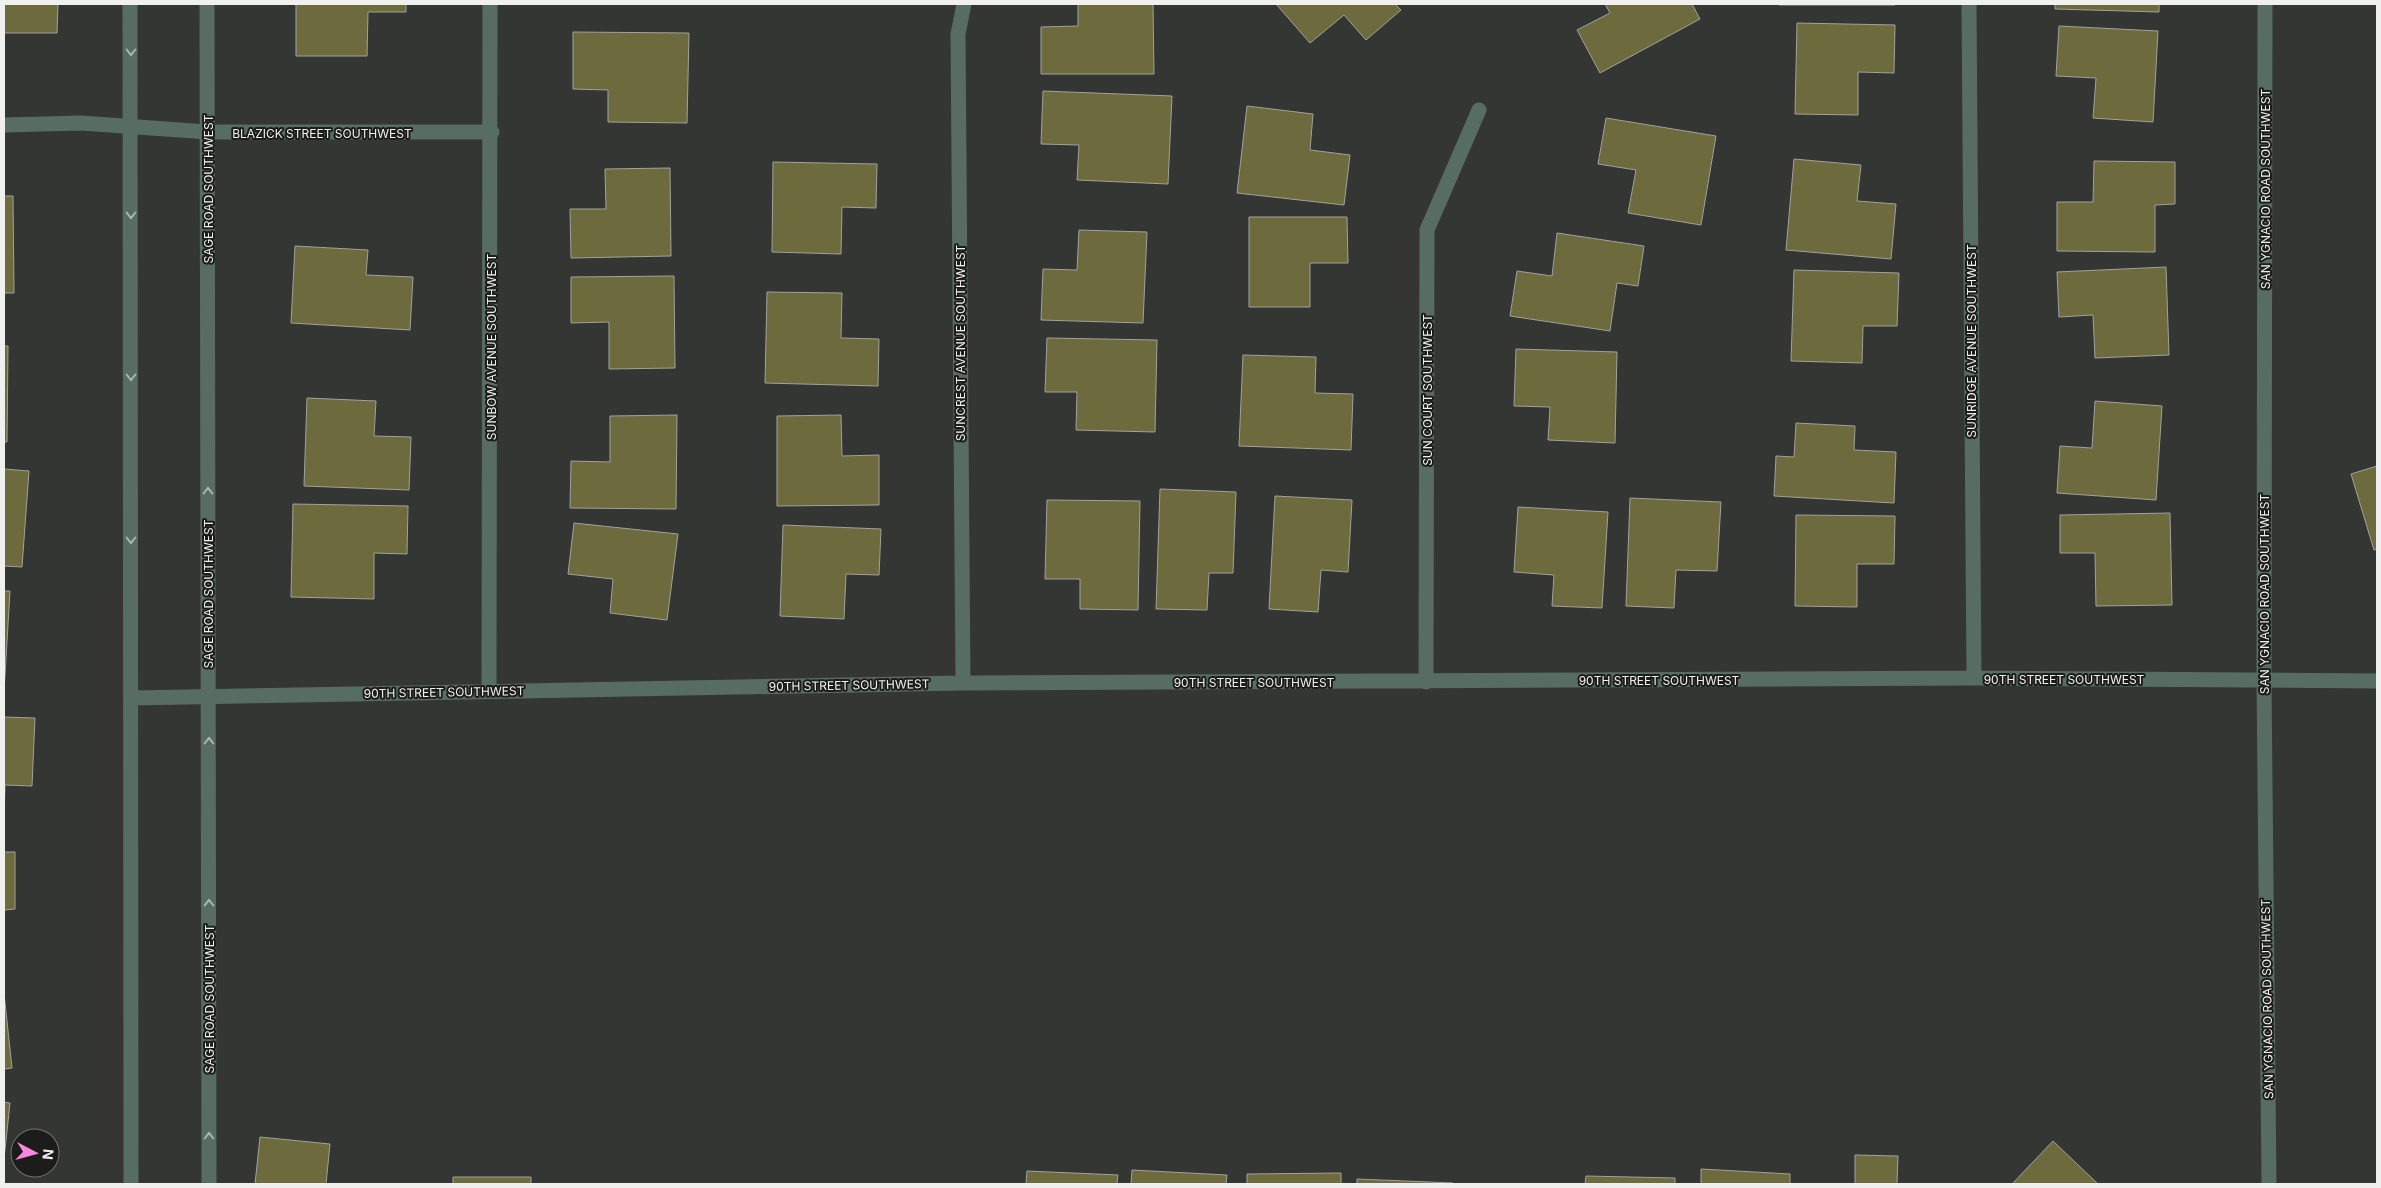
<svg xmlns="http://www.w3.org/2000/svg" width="2381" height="1188" viewBox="0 0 2381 1188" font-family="Inter,sans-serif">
  <rect width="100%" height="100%" fill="#333632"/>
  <path fill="#6d6a3e" stroke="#a2a29d" d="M 4,4 L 58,4 L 57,33 L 4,33 Z
    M 296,4 L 406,4 L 406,12 L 368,12 L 367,56 L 296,56 Z
    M 1078,4 L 1153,4 L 1154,74 L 1041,74 L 1041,27 L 1078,26 Z
    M 1276,4 L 1395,4 L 1401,10 L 1366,40 L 1344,15 L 1310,43 Z
    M 1605,4 L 1692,4 L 1700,19 L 1600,73 L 1577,30 L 1610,13 Z
    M 1779,4 L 1895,4 L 1895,5 L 1779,5 Z
    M 2055,4 L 2159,4 L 2159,12 L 2055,9 Z
    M 1797,23 L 1895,25 L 1894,73 L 1858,72 L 1858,115 L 1795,114 Z
    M 2059,26 L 2158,31 L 2153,122 L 2093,118 L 2096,78 L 2056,76 Z
    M 573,32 L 689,33 L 687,123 L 608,122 L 608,90 L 573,89 Z
    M 1043,91 L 1172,96 L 1168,184 L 1077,180 L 1079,145 L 1041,144 Z
    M 1247,106 L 1313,114 L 1310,150 L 1350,155 L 1344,205 L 1237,193 Z
    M 1606,118 L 1716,136 L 1701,225 L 1628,213 L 1636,170 L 1598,164 Z
    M 1794,159 L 1861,165 L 1857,201 L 1896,204 L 1891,259 L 1786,250 Z
    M 2094,161 L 2175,162 L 2175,204 L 2155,205 L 2155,252 L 2057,251 L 2057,202 L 2093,202 Z
    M 773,162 L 877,164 L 876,208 L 842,207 L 841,254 L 772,252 Z
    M 670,168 L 671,256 L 571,258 L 570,209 L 606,209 L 605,169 Z
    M 4,196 L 13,196 L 14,293 L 4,293 Z
    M 1249,217 L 1347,217 L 1348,263 L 1310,263 L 1310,307 L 1249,307 Z
    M 1079,230 L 1147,232 L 1143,323 L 1041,320 L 1043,269 L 1077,270 Z
    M 1557,233 L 1644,246 L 1638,286 L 1617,283 L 1610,331 L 1510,316 L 1517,271 L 1552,276 Z
    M 295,246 L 368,250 L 366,275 L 413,277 L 410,330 L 291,323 Z
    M 2166,267 L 2169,355 L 2095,358 L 2093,315 L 2059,317 L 2057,272 Z
    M 1794,270 L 1899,273 L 1897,326 L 1863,326 L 1862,363 L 1791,361 Z
    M 674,276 L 675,368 L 609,369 L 609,322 L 571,323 L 571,277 Z
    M 767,292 L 842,293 L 841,338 L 879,339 L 878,386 L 765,383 Z
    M 1047,338 L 1157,340 L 1155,432 L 1076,430 L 1077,392 L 1045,392 Z
    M 4,346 L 8,346 L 7,442 L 4,442 Z
    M 1516,349 L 1617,352 L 1615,443 L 1548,440 L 1550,407 L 1514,406 Z
    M 1243,355 L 1316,357 L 1315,393 L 1353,394 L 1351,450 L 1239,446 Z
    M 307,398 L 376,401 L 374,436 L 411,437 L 409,490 L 304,486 Z
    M 2095,401 L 2162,406 L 2156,500 L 2057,493 L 2060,446 L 2092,448 Z
    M 677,415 L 676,509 L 570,508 L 571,461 L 610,462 L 610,416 Z
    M 841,415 L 842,456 L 879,455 L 879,505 L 777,506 L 777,416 Z
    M 1796,423 L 1855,426 L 1854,450 L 1896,452 L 1894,503 L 1774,496 L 1776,456 L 1794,457 Z
    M 2377,466 L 2377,549 L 2374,550 L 2351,474 Z
    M 4,469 L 29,471 L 22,567 L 4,566 Z
    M 1160,489 L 1236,492 L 1233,573 L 1209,573 L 1207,610 L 1156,609 Z
    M 1275,496 L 1352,500 L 1348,572 L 1321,570 L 1318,612 L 1269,609 Z
    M 1630,498 L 1721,502 L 1717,571 L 1676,570 L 1674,608 L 1626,606 Z
    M 1047,500 L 1140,501 L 1138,610 L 1080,609 L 1080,579 L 1045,579 Z
    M 293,504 L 408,506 L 407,554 L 374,553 L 374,599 L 291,597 Z
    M 1518,507 L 1608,512 L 1602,608 L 1552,606 L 1554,575 L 1514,572 Z
    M 2170,513 L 2172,605 L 2096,606 L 2095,553 L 2060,553 L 2060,515 Z
    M 1796,515 L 1895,516 L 1894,564 L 1857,564 L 1857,607 L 1795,606 Z
    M 574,523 L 678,534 L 667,620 L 610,613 L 613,579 L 568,574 Z
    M 783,525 L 881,529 L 879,575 L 846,574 L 844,619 L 780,616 Z
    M 4,591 L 10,591 L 4,692 Z
    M 4,717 L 35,718 L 32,786 L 5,785 L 4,820 Z
    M 4,852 L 15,852 L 15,909 L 4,910 Z
    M 4,993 L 12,1068 L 4,1069 Z
    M 4,1102 L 10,1103 L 4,1159 Z
    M 260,1137 L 330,1144 L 326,1184 L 255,1184 Z
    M 2053,1141 L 2098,1184 L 2012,1184 Z
    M 1855,1155 L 1898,1156 L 1897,1184 L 1855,1184 Z
    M 1701,1169 L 1790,1174 L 1790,1184 L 1701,1184 Z
    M 1132,1170 L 1227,1175 L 1226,1184 L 1131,1184 Z
    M 1027,1171 L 1118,1175 L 1117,1184 L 1026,1184 Z
    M 1341,1173 L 1341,1184 L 1247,1184 L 1247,1174 Z
    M 1586,1176 L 1675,1178 L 1675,1184 L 1585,1184 Z
    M 453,1177 L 531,1177 L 531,1184 L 453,1184 Z
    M 1357,1179 L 1453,1183 L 1453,1184 L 1357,1184 Z"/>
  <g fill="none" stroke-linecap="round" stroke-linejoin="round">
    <path stroke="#576c63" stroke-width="15" d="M 130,4 L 131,1184
      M 207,4 L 209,1184
      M 1969,4 L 1974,678
      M 2265,4 L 2264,681 L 2269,1184
      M 4,125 L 81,123 L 208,132 L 492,132
      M 1426,682 L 1427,230 L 1479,110
      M 963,683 L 958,34 L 964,4
      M 489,691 L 490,4
      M 131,698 L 963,683 L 1974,678 L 2377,681"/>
  </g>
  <defs><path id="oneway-chevron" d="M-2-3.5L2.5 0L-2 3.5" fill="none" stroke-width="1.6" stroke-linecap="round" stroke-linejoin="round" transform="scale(1.25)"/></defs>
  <g stroke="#abb5b0">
    <use href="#oneway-chevron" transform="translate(131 52) rotate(90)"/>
    <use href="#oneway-chevron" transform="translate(131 215) rotate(90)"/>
    <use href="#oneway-chevron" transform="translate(131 377) rotate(90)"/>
    <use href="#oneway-chevron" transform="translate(208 491) rotate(-90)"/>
    <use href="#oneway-chevron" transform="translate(131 540) rotate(90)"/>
    <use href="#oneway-chevron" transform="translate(209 741) rotate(-90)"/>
    <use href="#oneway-chevron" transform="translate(209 903) rotate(-90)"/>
    <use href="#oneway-chevron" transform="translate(209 1136) rotate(-90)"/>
  </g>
  <g text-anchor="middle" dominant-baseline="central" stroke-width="4" stroke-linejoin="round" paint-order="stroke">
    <g font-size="12" fill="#f0f1ef" stroke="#1c1d1b">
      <text x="322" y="133">BLAZICK STREET SOUTHWEST</text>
      <text transform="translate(208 189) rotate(-90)">SAGE ROAD SOUTHWEST</text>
      <text transform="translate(2265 189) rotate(-90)">SAN YGNACIO ROAD SOUTHWEST</text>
      <text transform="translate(1971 341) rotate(-90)">SUNRIDGE AVENUE SOUTHWEST</text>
      <text transform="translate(960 343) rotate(-90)">SUNCREST AVENUE SOUTHWEST</text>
      <text transform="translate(491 347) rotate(-90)">SUNBOW AVENUE SOUTHWEST</text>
      <text transform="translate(1427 390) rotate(-90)">SUN COURT SOUTHWEST</text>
      <text transform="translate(208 594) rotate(-90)">SAGE ROAD SOUTHWEST</text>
      <text transform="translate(2264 594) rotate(-90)">SAN YGNACIO ROAD SOUTHWEST</text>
      <text x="2064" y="679">90TH STREET SOUTHWEST</text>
      <text x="1659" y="680">90TH STREET SOUTHWEST</text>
      <text x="1254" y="682">90TH STREET SOUTHWEST</text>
      <text transform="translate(849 685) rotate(-1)">90TH STREET SOUTHWEST</text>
      <text transform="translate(444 692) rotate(-1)">90TH STREET SOUTHWEST</text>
      <text transform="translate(209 999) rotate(-90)">SAGE ROAD SOUTHWEST</text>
      <text transform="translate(2267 999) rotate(-91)">SAN YGNACIO ROAD SOUTHWEST</text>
    </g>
  </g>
  <rect width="2381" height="1188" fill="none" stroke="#f0f1ef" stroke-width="10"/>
  <g transform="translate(35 1153) rotate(96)"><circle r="24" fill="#1c1d1b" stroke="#717270"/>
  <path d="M0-4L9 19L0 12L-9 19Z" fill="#fe86e1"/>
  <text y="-8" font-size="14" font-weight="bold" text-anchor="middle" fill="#f0f1ef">N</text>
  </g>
</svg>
